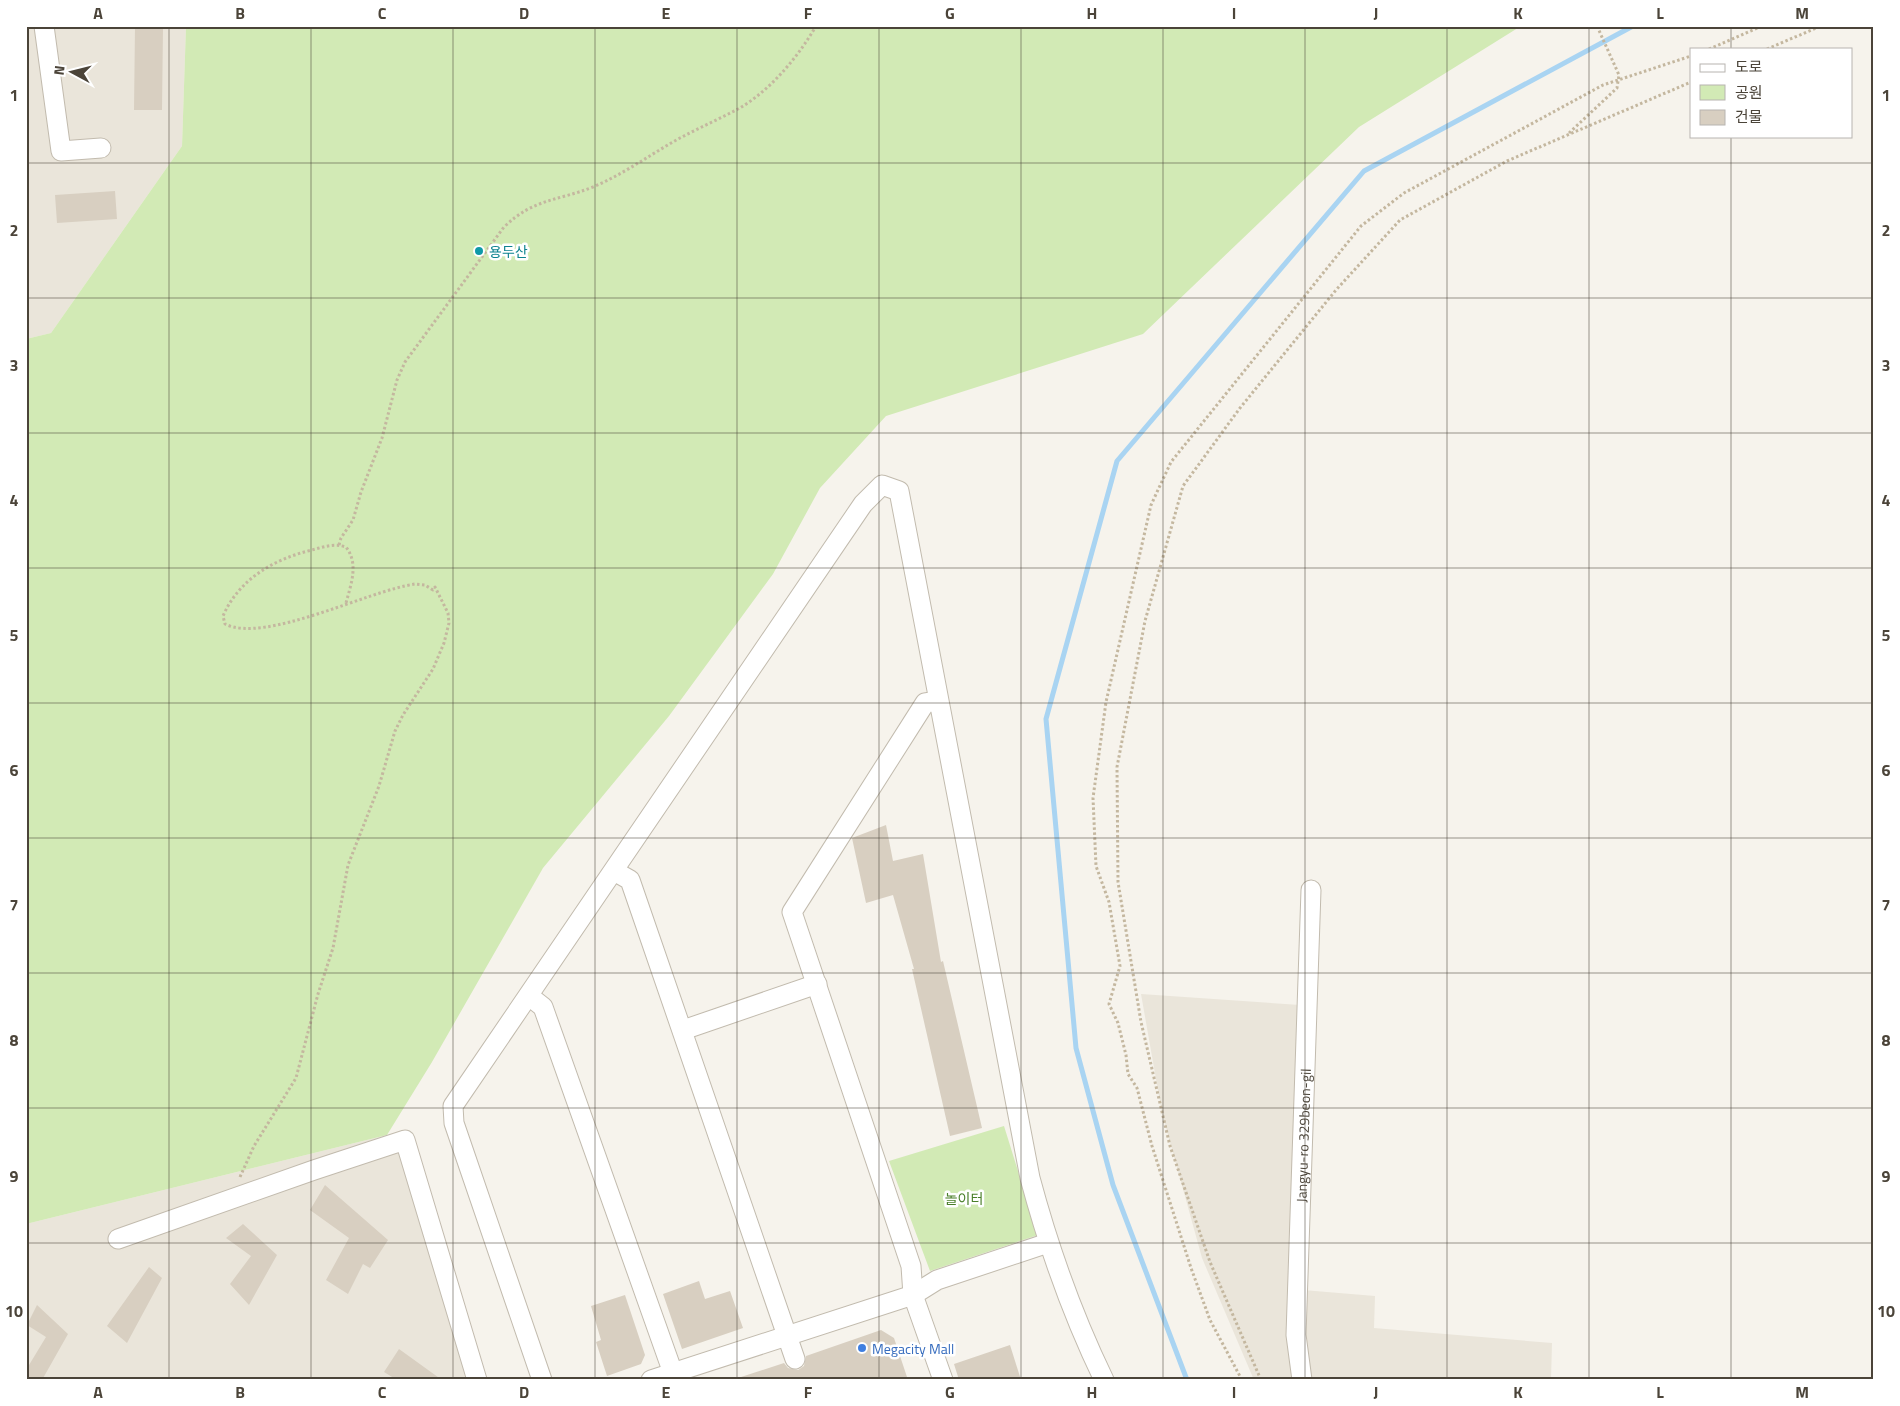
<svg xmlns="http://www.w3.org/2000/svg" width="1900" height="1406" viewBox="0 0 1900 1406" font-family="'Titillium Web','Noto Sans KR',sans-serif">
  <rect width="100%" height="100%" fill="#f6f3ec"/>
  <path fill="#eae5da" d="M 26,26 L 186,26 L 182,146 L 51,333 L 26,339 Z
    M 1141,994 L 1315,1006 L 1303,1290 L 1375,1296 L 1374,1328 L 1552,1343 L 1551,1380 L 1254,1380 L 1202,1258 L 1162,1113 Z
    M 387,1135 L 402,1150 L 474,1380 L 26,1380 L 26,1224 Z"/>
  <path fill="#d2eab5" d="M 186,26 L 1521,26 L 1359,127 L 1143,334 L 886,416 L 820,488 L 773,574 L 669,716 L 543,868 L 432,1062 L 387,1135 L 26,1224 L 26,339 L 51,333 L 182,146 Z
    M 1004,1126 L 1038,1235 L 930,1271 L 889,1161 Z"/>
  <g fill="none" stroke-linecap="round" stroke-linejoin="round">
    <path stroke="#a9d4f2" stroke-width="5" d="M 1187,1380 L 1113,1185 L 1076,1048 L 1046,719 L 1117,461 L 1364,171 L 1633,26"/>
  </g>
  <path fill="#d8cfc1" d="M 135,27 L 163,27 L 162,110 L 134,110 Z
    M 115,191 L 117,219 L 57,223 L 55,195 Z
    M 886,825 L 893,861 L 923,854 L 941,962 L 943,961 L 982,1128 L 950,1136 L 912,969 L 914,969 L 893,895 L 866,903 L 852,838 Z
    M 325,1185 L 388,1240 L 370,1268 L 363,1264 L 348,1294 L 326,1280 L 349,1238 L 310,1210 Z
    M 243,1224 L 277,1255 L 249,1305 L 230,1284 L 251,1256 L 226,1238 Z
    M 149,1267 L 162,1278 L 127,1343 L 107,1326 Z
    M 699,1281 L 705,1299 L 730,1291 L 743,1328 L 682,1349 L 663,1294 Z
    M 625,1295 L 645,1355 L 641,1364 L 607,1376 L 596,1342 L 601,1340 L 591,1306 Z
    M 37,1305 L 68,1334 L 42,1380 L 26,1380 L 26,1370 L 46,1337 L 27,1325 Z
    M 881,1330 L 894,1338 L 908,1380 L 741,1380 L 741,1377 L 784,1363 L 788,1368 L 798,1370 L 804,1366 L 806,1356 Z
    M 1010,1345 L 1021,1380 L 959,1380 L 954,1364 Z
    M 399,1349 L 442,1380 L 397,1380 L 384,1372 Z"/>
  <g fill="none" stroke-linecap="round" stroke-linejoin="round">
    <defs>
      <g id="minor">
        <path d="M 44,26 L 61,151 L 101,148"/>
        <path d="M 938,701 L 925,703 L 792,912 L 911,1266 L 913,1295 L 943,1380"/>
        <path d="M 614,871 L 630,880 L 795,1359"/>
        <path d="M 529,996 L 543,1007 L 673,1373 L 673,1380"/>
        <path d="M 683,1030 L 817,984"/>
        <path d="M 118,1239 L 314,1170 L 405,1140 L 477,1380"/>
        <path d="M 542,1380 L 454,1123 L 453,1106 L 863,504 L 882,485 L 899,491 L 1030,1178 C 1049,1249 1072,1314 1104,1380"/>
        <path d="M 651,1380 L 913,1295 L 937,1280 L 1048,1243"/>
        <path id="s1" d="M 1302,1380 L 1296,1335 L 1311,890"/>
      </g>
    </defs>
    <use href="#minor" stroke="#c2bbae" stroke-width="21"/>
    <path stroke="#c4b79f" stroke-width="3" stroke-dasharray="2.5 2.5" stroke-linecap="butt" d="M 1709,49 L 1762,26
      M 1767,49 L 1821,26
      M 1569,133 L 1617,88 L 1619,75 L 1597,26
      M 339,545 L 341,538 L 353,520 L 361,492 L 382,438 L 397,380 L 405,362 L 504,227 C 534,198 558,201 593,187 C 624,174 651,154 680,138 C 699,128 719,119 738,109 C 770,91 798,57 816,26
      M 240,1177 L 254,1146 L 296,1078 L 318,994 L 333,948 L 348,865 L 379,786 L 395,731 L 403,715 L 433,669 L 444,643 L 449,623 L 448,613 L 435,587 L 433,590 L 425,585 L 415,584 C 367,591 265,644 225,624 L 223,616 C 239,579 274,559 312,550 C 323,547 334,543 346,547 C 359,564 351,584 346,603
      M 1242,1380 L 1210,1320 L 1191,1268 L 1152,1146 L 1137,1088 L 1128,1074 L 1126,1055 L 1118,1023 L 1109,1004 L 1120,966 L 1109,902 L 1096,866 L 1093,798 L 1106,702 L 1151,505 L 1171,462 L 1361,226 L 1404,193 L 1603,85 L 1691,56
      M 1261,1380 L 1210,1262 L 1170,1146 L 1141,1022 L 1118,882 L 1117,767 L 1145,621 L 1183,486 L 1240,408 L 1336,290 L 1400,220 L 1507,161 L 1691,82"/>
    <use href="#minor" stroke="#fff" stroke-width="19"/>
  </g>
  <path fill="none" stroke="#4b4439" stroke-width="1" stroke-opacity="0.55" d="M 169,26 L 169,1380M 311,26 L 311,1380M 453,26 L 453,1380M 595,26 L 595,1380M 737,26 L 737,1380M 879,26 L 879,1380M 1021,26 L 1021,1380M 1163,26 L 1163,1380M 1305,26 L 1305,1380M 1447,26 L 1447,1380M 1589,26 L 1589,1380M 1731,26 L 1731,49M 1731,136 L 1731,1380M 26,163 L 1874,163M 26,298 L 1874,298M 26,433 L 1874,433M 26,568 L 1874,568M 26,703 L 1874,703M 26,838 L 1874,838M 26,973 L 1874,973M 26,1108 L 1874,1108M 26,1243 L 1874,1243"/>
  <circle fill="#0f9aa8" stroke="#fff" stroke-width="2" cx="479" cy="251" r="5"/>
  <circle fill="#3f7fe0" stroke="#fff" stroke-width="2" cx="862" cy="1348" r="5"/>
  <g text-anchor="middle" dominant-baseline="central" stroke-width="5" stroke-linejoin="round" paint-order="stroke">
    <g font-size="14" fill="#0d838f" stroke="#fff" text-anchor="start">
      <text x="489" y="251">용두산</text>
    </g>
    <g font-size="14" fill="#4b4439" stroke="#fff">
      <text stroke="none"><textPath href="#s1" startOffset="245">Jangyu-ro 329beon-gil</textPath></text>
    </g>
    <g font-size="14" fill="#4a7f2a" stroke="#fff">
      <text x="964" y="1198">놀이터</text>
    </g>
    <g font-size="14" fill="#366cbe" stroke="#fff" text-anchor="start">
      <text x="872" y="1348">Megacity Mall</text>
    </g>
  </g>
  <rect width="1900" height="1406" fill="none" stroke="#ffffff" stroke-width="55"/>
  <rect x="1690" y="48" width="162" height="90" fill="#ffffff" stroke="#b7b4b0"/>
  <rect x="1700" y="64" width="25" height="8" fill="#ffffff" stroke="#b7b4b0"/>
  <text x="1735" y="72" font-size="15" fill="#4b4439">도로</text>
  <rect x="1700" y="85" width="25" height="15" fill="#d2eab5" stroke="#b7b4b0"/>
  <text x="1735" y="98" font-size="15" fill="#4b4439">공원</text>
  <rect x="1700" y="110" width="25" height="15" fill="#d8cfc1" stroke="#b7b4b0"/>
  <text x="1735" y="122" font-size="15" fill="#4b4439">건물</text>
  <g transform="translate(72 72) rotate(277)" stroke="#ffffff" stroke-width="4" paint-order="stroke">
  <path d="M0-4L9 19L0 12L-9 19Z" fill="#4b4439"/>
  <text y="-8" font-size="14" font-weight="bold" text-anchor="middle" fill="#4b4439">N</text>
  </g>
  <rect x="28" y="28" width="1844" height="1350" fill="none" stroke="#4b4439" stroke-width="2"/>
  <g font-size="16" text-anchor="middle" font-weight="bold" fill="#4b4439">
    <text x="98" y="19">A</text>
    <text x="240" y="19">B</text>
    <text x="382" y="19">C</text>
    <text x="524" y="19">D</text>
    <text x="666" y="19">E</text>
    <text x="808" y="19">F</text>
    <text x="950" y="19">G</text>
    <text x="1092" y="19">H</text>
    <text x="1234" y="19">I</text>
    <text x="1376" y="19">J</text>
    <text x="1518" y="19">K</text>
    <text x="1660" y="19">L</text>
    <text x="1802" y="19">M</text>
    <text x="14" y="101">1</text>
    <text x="1886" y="101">1</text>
    <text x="14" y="236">2</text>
    <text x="1886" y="236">2</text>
    <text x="14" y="371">3</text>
    <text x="1886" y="371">3</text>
    <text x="14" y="506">4</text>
    <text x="1886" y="506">4</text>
    <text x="14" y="641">5</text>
    <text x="1886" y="641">5</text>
    <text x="14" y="776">6</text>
    <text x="1886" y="776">6</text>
    <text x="14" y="911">7</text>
    <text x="1886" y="911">7</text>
    <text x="14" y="1046">8</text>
    <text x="1886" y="1046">8</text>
    <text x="14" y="1182">9</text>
    <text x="1886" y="1182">9</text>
    <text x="14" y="1317">10</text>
    <text x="1886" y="1317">10</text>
    <text x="98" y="1398">A</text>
    <text x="240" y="1398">B</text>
    <text x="382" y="1398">C</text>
    <text x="524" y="1398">D</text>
    <text x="666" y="1398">E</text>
    <text x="808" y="1398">F</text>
    <text x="950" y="1398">G</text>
    <text x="1092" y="1398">H</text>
    <text x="1234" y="1398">I</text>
    <text x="1376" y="1398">J</text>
    <text x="1518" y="1398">K</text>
    <text x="1660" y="1398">L</text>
    <text x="1802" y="1398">M</text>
  </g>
</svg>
